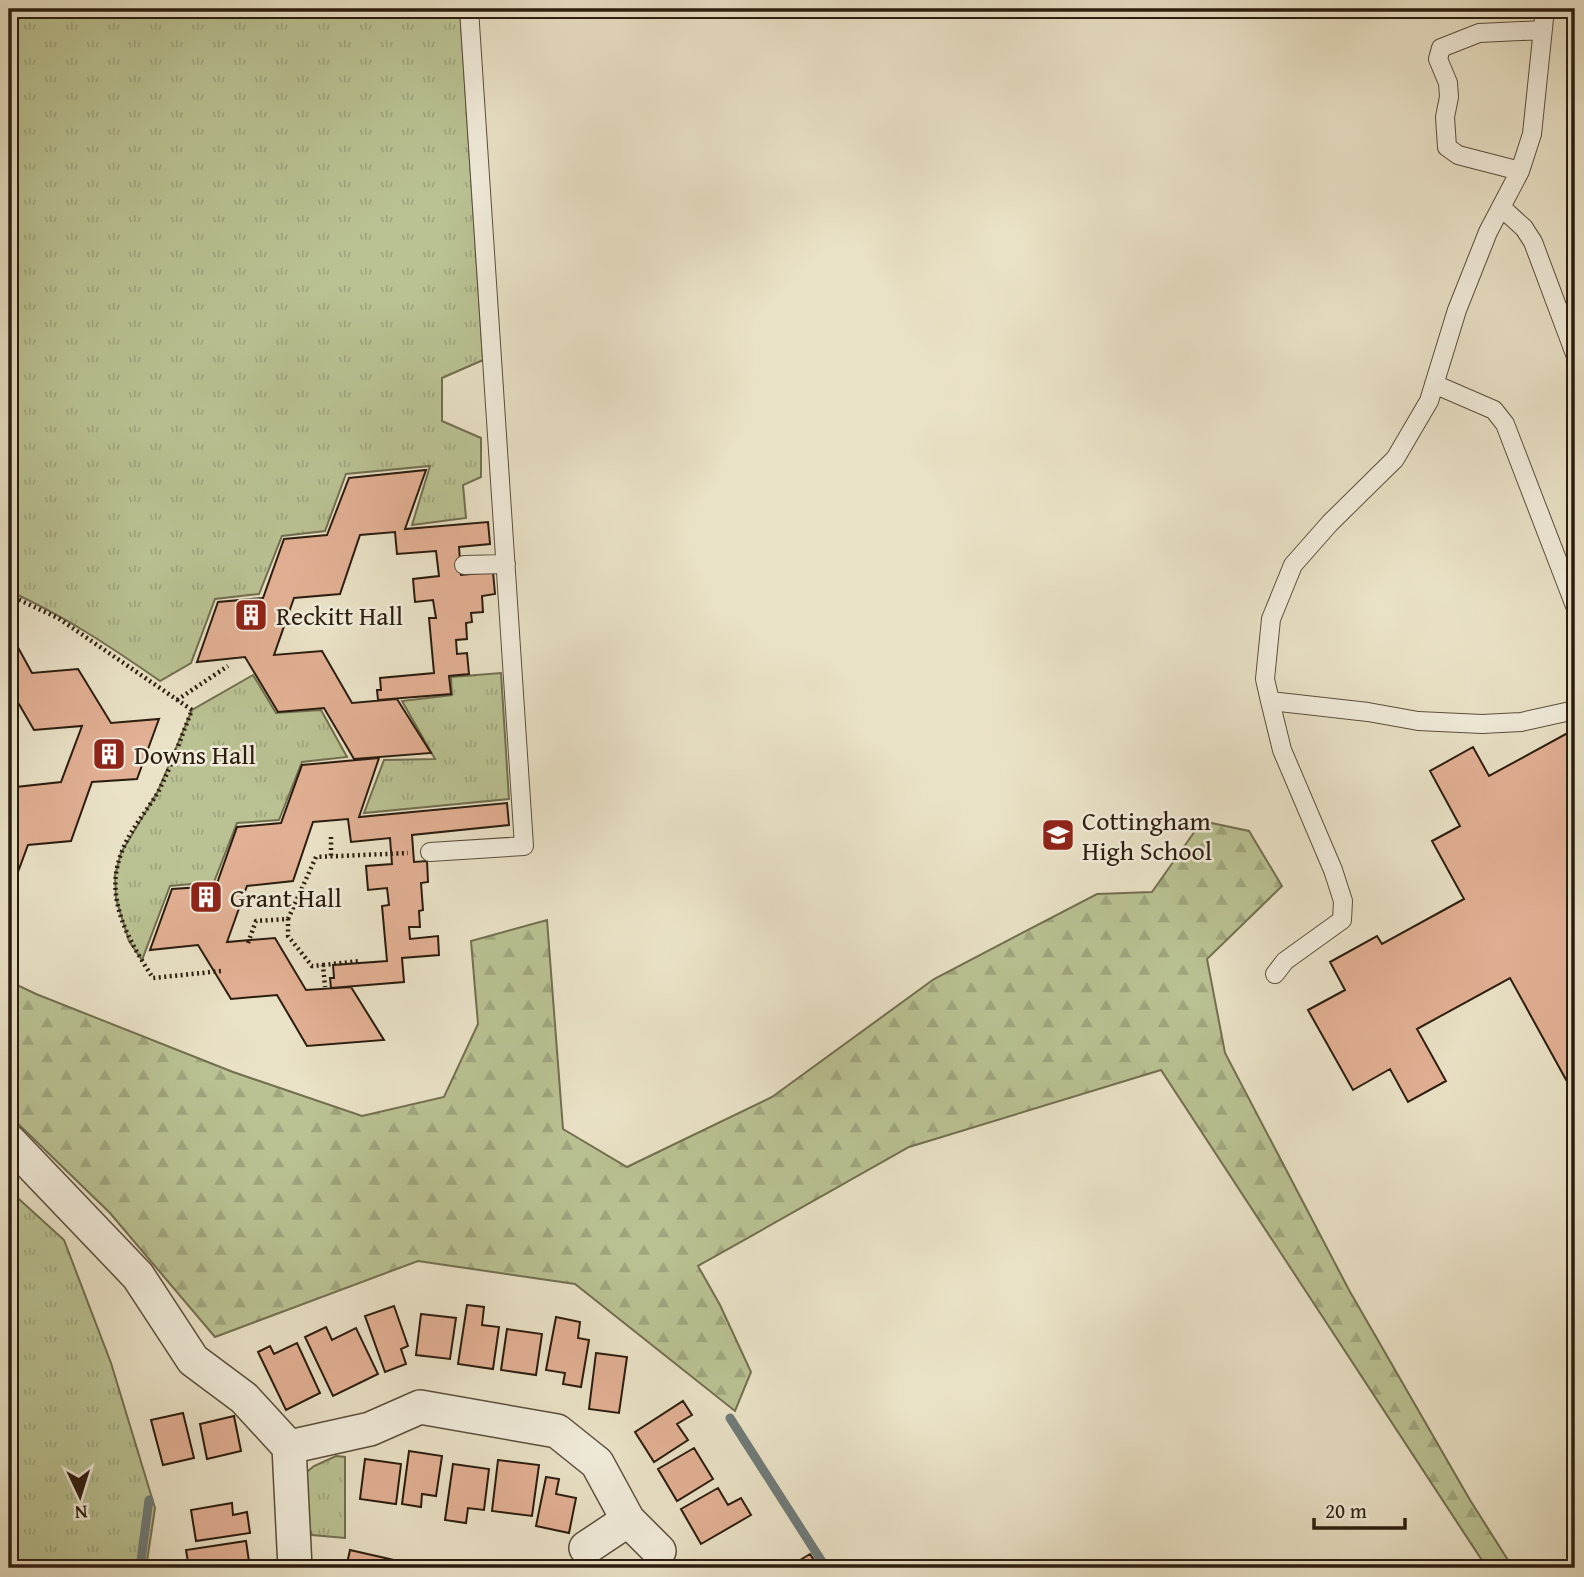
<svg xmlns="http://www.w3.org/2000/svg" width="1584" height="1577" viewBox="0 0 1584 1577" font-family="'Gentium Book Plus',serif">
  <defs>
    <pattern id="grass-tufts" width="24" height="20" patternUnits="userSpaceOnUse" patternTransform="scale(1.75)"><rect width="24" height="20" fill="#bac293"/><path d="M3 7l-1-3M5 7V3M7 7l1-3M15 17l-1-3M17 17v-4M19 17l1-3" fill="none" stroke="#a0a67e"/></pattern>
    <pattern id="forest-firs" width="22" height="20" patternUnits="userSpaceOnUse" patternTransform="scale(1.75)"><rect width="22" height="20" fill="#bac293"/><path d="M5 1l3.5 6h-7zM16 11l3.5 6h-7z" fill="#a0a67e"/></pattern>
  </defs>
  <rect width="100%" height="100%" fill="#eae2c7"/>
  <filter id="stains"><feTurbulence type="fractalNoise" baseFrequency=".00286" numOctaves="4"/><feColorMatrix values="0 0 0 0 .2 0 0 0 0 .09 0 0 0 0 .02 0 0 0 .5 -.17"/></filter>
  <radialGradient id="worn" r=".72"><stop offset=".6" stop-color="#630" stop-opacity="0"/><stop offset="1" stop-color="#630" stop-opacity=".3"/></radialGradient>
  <path fill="url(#grass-tufts)" stroke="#726f50" stroke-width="2" d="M 9,9 L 460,9 L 483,360 L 442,378 L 442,421 L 481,438 L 481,477 L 463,485 L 466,518 L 412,525 L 430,466 L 346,474 L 325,531 L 282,536 L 259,594 L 215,599 L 191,663 L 160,681 C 111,647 63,615 9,591 Z
    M 501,673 L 509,799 L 364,813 L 384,760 L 435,759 L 402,701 L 452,695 L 451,677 Z
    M 253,675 L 276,713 L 321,710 L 347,757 L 302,762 L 279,820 L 237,823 L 214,882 L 170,886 L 142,960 L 129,941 L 116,899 L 115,875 L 121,853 L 158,791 L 192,710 Z
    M 9,1190 L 64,1240 L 111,1363 L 155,1508 L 146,1568 L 9,1568 Z
    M 336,1456 L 345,1457 L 345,1538 L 312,1535 L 303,1510 L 302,1476 L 314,1466 Z"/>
  <path fill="url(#forest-firs)" stroke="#726f50" stroke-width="2" d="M 1202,821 L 1249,831 L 1282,886 L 1207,959 L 1225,1053 L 1349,1290 L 1470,1500 L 1513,1568 L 1487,1568 L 1161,1070 L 909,1147 L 698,1266 L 720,1305 L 751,1372 L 735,1411 L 575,1284 L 418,1261 L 215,1337 L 110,1213 L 9,1115 L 9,981 L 36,994 L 233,1072 L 362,1116 L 444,1097 L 478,1024 L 471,941 L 547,920 L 563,1129 L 627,1167 L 772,1097 L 934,979 L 1097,894 L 1152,892 Z"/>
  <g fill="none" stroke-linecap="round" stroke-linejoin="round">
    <path stroke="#6f7b79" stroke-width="9" d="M 730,1418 L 826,1568
      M 140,1568 L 149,1500"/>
  </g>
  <path fill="#e2b094" stroke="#2b1c0e" stroke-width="2" d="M 426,470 L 405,529 L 488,522 L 490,544 L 459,547 L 461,575 L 493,572 L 495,594 L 482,596 L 483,612 L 471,613 L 472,622 L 466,623 L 467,639 L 456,640 L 457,654 L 467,653 L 469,674 L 449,676 L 451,694 L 378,700 L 377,690 L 381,690 L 380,678 L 434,673 L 429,618 L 436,618 L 433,600 L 415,602 L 413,579 L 439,576 L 436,551 L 397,554 L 395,532 L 360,535 L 340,594 L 294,598 L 274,655 L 322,651 L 352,703 L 397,699 L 431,753 L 354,759 L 324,708 L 278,712 L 245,657 L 197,662 L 218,602 L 263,598 L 284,539 L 327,535 L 349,478 Z
    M 9,631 L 32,673 L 78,669 L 111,723 L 159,719 L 137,779 L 92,782 L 71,841 L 28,845 L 9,896 L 9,806 L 16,787 L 61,782 L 82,726 L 34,730 L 9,687 Z
    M 1575,729 L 1575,1096 L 1510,978 L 1417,1029 L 1446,1081 L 1408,1102 L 1390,1069 L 1353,1090 L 1308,1010 L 1345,990 L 1330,962 L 1377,936 L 1382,944 L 1464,899 L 1432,841 L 1460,826 L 1430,771 L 1473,747 L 1489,776 Z
    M 379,758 L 359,817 L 507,803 L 509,825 L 412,835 L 414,862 L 427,861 L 428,882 L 421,883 L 423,910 L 419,911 L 420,927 L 409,927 L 410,939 L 438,936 L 439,955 L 402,958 L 404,982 L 331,988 L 330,978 L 334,978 L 333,965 L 387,961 L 382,906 L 389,905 L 387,888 L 368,890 L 366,866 L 392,864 L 390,838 L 351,842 L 348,819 L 313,822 L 293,881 L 247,886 L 227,942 L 275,938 L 306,990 L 351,987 L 384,1040 L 307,1046 L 277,995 L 231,999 L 198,945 L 150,950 L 172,889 L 216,886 L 237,827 L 281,823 L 302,765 Z
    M 467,1305 L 484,1307 L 482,1325 L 499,1327 L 493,1369 L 458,1364 Z
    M 394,1306 L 408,1346 L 401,1349 L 406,1364 L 385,1372 L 365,1316 Z
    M 421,1314 L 456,1318 L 450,1359 L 416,1355 Z
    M 556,1317 L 580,1322 L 578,1338 L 589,1340 L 581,1387 L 563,1384 L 565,1373 L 546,1370 Z
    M 326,1327 L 332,1340 L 356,1328 L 378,1374 L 333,1396 L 305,1337 Z
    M 507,1329 L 542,1334 L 536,1375 L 501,1370 Z
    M 297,1343 L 320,1393 L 286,1410 L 258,1352 L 270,1346 L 274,1354 Z
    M 596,1353 L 627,1357 L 619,1413 L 589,1409 Z
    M 683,1401 L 692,1415 L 677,1424 L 688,1440 L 654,1462 L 635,1432 Z
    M 183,1413 L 194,1458 L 163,1465 L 151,1420 Z
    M 234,1416 L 241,1451 L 207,1459 L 200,1424 Z
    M 694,1448 L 713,1479 L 677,1501 L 658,1469 Z
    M 409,1451 L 442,1456 L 436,1496 L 422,1494 L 421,1507 L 402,1504 Z
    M 365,1459 L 401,1464 L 396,1504 L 360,1499 Z
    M 498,1460 L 539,1465 L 532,1516 L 492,1511 Z
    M 453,1464 L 489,1469 L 484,1510 L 468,1508 L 466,1523 L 445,1520 Z
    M 546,1477 L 559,1479 L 556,1494 L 576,1498 L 569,1533 L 536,1526 Z
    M 718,1488 L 728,1505 L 741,1498 L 751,1515 L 701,1544 L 681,1509 Z
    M 232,1503 L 233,1515 L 247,1512 L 250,1533 L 196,1541 L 191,1510 Z
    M 246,1541 L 250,1568 L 189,1568 L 186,1550 Z
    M 350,1550 L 394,1560 L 392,1568 L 346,1568 Z
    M 810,1554 L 819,1568 L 787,1568 Z"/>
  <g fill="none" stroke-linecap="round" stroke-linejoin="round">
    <defs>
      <path id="service" d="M 1520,171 L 1458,155 L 1447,147 L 1445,117 L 1449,97 L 1448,83 L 1438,59 L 1441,48 L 1479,33 L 1543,30
        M 1501,207 L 1524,228 L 1533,242 L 1575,354
        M 1434,384 L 1494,410 L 1505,424 L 1575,606
        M 464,565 L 506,564
        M 1270,701 L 1368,712 L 1418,721 L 1482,724 L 1521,722 L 1575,710
        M 430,852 L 524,846 L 469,9
        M 1275,974 L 1285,961 L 1342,920 L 1343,901 L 1333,870 L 1282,750 L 1270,701 L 1265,679 L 1271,619 L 1293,565 L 1330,523 L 1395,459 L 1429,401 L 1457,310 L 1488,232 L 1520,171 L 1532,134 L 1545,9"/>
      <path id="minor" d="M 9,1141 L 138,1276 L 193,1360 L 244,1398 L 289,1447
        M 586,1548 L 628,1520 L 659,1551
        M 295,1568 L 289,1447 L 370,1429 L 420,1407 L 557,1431 L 597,1463 L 628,1520"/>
    </defs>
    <use href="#service" stroke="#5b4e3c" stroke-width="20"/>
    <use href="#minor" stroke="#5b4e3c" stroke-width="36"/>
    <path stroke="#2b1c0e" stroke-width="4.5" stroke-dasharray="2 3.5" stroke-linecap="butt" d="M 9,595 L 58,618 L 192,710 C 181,737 171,768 157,794 C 145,813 128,833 121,854 C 104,899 129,941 153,978 L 221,971
      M 177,700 L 228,666
      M 331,837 L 331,857
      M 288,919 L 316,857 L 408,853
      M 248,943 L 256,921 L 288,919 L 288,936 L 312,966 L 323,965 L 325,987
      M 323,965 L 360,961"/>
    <use href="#service" stroke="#f1ecdb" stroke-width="18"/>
    <use href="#minor" stroke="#f1ecdb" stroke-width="33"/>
  </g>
  <defs>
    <symbol id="building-square" viewBox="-11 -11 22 22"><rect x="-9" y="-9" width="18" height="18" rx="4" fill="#8f2418" stroke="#f1ecdb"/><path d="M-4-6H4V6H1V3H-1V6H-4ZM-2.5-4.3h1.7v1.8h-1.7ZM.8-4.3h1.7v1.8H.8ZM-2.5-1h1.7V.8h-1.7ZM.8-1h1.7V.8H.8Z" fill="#fff"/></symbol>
    <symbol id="school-square" viewBox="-11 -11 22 22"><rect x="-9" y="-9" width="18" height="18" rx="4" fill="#8f2418" stroke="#f1ecdb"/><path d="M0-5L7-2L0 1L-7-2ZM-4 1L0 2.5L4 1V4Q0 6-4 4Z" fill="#fff"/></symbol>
  </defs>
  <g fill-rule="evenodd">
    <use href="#building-square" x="232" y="596" width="38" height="38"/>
    <use href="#building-square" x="90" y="735" width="38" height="38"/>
    <use href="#school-square" x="1039" y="816" width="38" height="38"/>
    <use href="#building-square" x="187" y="878" width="38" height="38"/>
  </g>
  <g text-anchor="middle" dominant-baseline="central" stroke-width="5" stroke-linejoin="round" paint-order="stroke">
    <g font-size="26" fill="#2b1c0e" stroke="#f1ecdb" text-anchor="start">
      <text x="276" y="615">Reckitt Hall</text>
      <text x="134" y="754">Downs Hall</text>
      <text x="1082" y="820">Cottingham<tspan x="1082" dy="30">High School</tspan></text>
      <text x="230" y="897">Grant Hall</text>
    </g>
  </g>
  <rect width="1584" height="1577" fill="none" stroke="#eae2c7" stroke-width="35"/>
  <rect x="10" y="10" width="1563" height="1556" fill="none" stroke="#2b1c0e" stroke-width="3.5"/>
  <rect x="18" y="18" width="1549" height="1542" fill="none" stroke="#2b1c0e" stroke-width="2"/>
  <g transform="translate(80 1496) rotate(176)" stroke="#f1ecdb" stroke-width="5" paint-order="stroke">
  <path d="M0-5L12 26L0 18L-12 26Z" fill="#2b1c0e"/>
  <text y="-10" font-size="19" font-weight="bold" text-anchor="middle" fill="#2b1c0e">N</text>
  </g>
  <path d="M1314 1518v10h91v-10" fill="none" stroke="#2b1c0e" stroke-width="3.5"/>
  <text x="1325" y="1518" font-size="21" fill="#2b1c0e" stroke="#f1ecdb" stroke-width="5" paint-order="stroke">20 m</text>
  <rect width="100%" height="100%" filter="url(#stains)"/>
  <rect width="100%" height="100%" fill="url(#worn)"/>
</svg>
